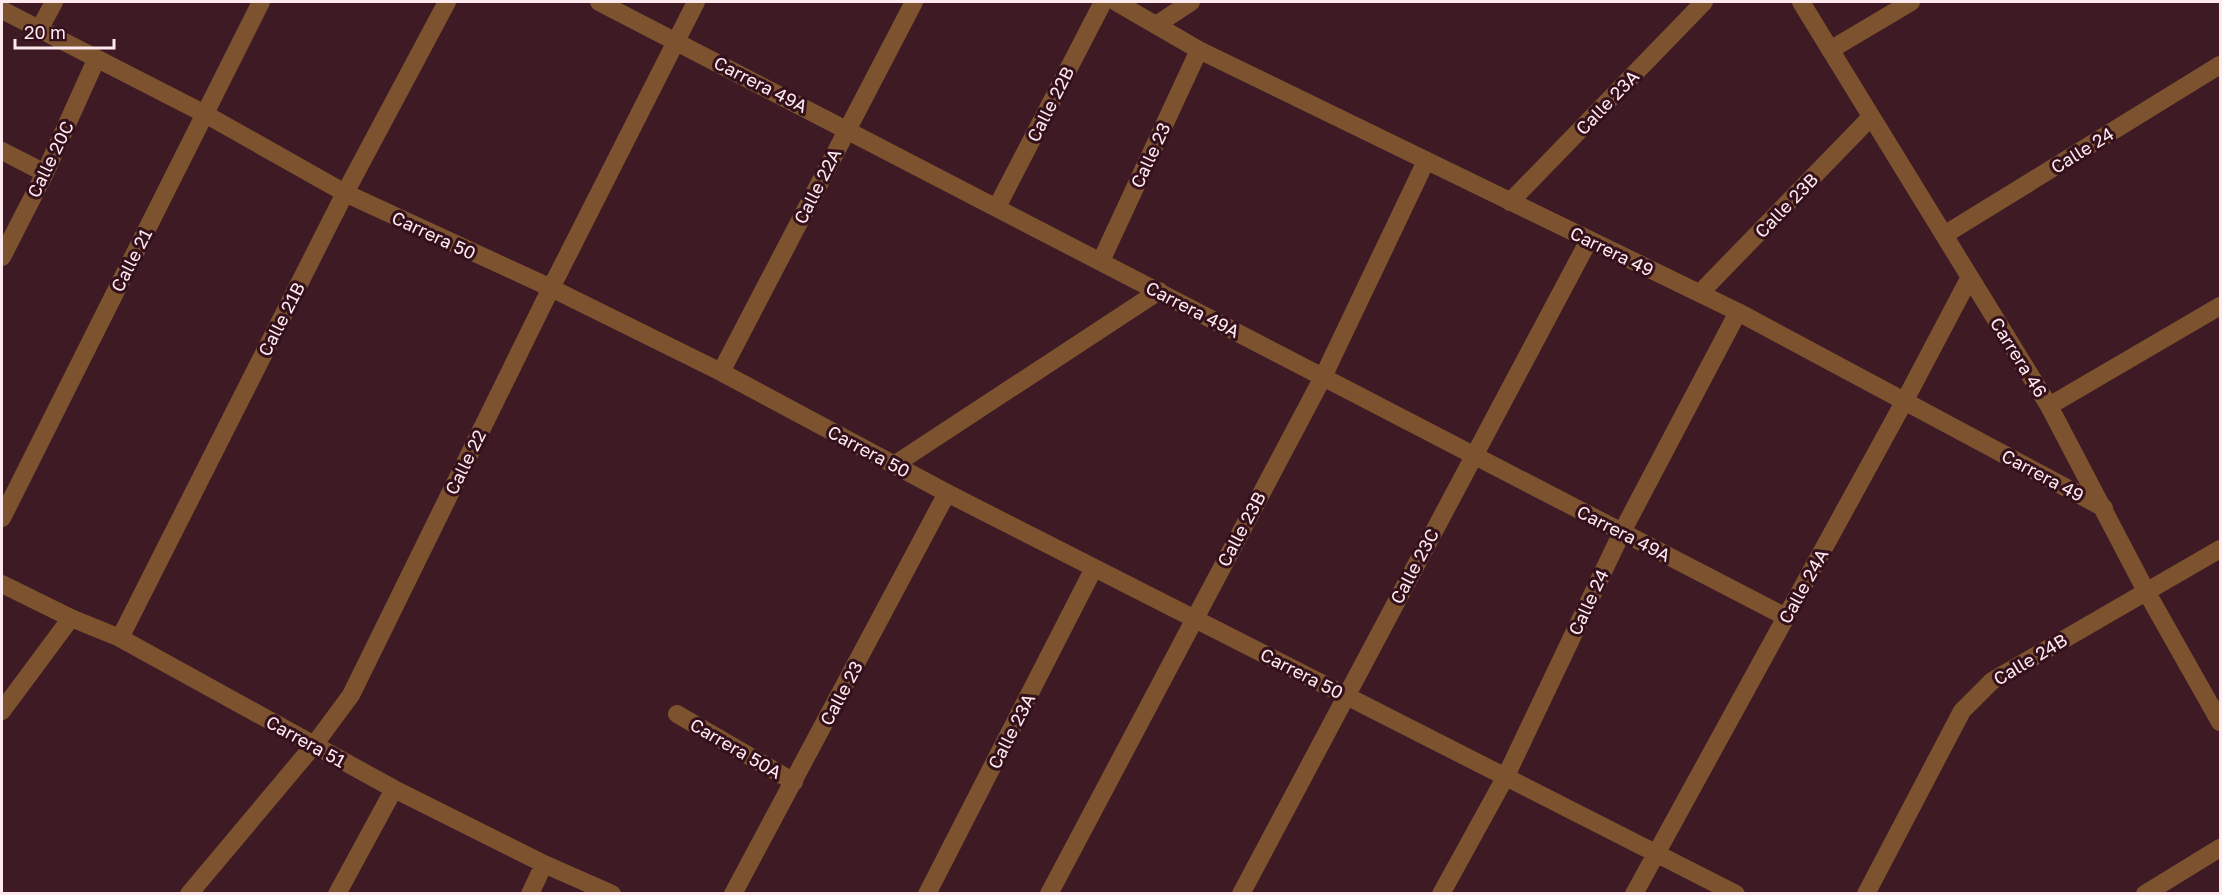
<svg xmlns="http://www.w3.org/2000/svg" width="2222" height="895" viewBox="0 0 2222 895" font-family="'Golos Text',sans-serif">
  <rect width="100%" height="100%" fill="#3e1a25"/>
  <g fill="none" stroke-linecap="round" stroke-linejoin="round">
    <path stroke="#7c532e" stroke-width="18" d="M 599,2 L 1786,617
      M 1116,2 L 1199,50 L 1738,312 L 2104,508
      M 1801,2 L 2049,406 L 2146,591 L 2220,722
      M 2,10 L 205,114 L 345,193 L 551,288 L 721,372 L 947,493 L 1736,894
      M 1156,25 L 1191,2
      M 39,30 L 54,2
      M 1830,50 L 1911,2
      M 2,151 L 45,173
      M 1510,202 L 1704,2
      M 997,207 L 1103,2
      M 1944,235 L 2220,65
      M 2,257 L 45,173 L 96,60
      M 1101,261 L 1199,50
      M 1700,293 L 1871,117
      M 721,372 L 914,2
      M 2049,406 L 2220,306
      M 894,465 L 1159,291
      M 2,518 L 261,2
      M 2,584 L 71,618 L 120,638 L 394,789 L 544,864 L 612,894
      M 120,638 L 345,193 L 447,2
      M 2,711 L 71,618
      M 677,714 L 794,782
      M 189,894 L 314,745 L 351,695 L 551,288 L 696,2
      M 337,894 L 394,789
      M 530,894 L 544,864
      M 733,894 L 947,493
      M 927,894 L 1094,568
      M 1049,894 L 1323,377 L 1426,161
      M 1241,894 L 1589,240
      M 1441,894 L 1506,776 L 1622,532 L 1738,312
      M 1634,894 L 1904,402 L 1970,277
      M 1866,894 L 1962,711 L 1992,681 L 2220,549
      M 2145,894 L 2220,848"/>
  </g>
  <g text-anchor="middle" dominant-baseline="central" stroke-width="6" stroke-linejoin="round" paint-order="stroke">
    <g font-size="18" fill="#feeaee" stroke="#33101c">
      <text transform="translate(761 84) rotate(27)">Carrera 49A</text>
      <text transform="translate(1607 102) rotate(-46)">Calle 23A</text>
      <text transform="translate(1050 104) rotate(-63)">Calle 22B</text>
      <text transform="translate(2082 150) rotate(-32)">Calle 24</text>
      <text transform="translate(1150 155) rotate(-65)">Calle 23</text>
      <text transform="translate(50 159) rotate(-64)">Calle 20C</text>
      <text transform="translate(817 186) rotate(-63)">Calle 22A</text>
      <text transform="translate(1786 205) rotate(-46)">Calle 23B</text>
      <text transform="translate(434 235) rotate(25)">Carrera 50</text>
      <text transform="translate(1612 251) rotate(26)">Carrera 49</text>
      <text transform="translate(131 260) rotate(-63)">Calle 21</text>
      <text transform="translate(1193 309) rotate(27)">Carrera 49A</text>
      <text transform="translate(281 319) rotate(-63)">Calle 21B</text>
      <text transform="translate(2019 357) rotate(58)">Carrera 46</text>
      <text transform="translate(869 451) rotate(28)">Carrera 50</text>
      <text transform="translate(465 462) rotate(-64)">Calle 22</text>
      <text transform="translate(2043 475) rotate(28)">Carrera 49</text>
      <text transform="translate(1241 529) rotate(-62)">Calle 23B</text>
      <text transform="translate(1624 533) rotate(27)">Carrera 49A</text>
      <text transform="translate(1414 566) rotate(-62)">Calle 23C</text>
      <text transform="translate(1803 586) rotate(-61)">Calle 24A</text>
      <text transform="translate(1588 602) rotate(-65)">Calle 24</text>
      <text transform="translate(2030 659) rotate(-31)">Calle 24B</text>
      <text transform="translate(1302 673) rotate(27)">Carrera 50</text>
      <text transform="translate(841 693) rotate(-62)">Calle 23</text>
      <text transform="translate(1011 731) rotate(-63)">Calle 23A</text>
      <text transform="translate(306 741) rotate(29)">Carrera 51</text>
      <text transform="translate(736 748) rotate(30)">Carrera 50A</text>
    </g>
  </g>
  <rect width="2222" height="895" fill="none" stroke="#feeaee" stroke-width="6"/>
  <path d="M15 39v9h99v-9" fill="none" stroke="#feeaee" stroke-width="3"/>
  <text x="24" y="39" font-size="18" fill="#feeaee" stroke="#33101c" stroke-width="4.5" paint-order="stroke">20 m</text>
</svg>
